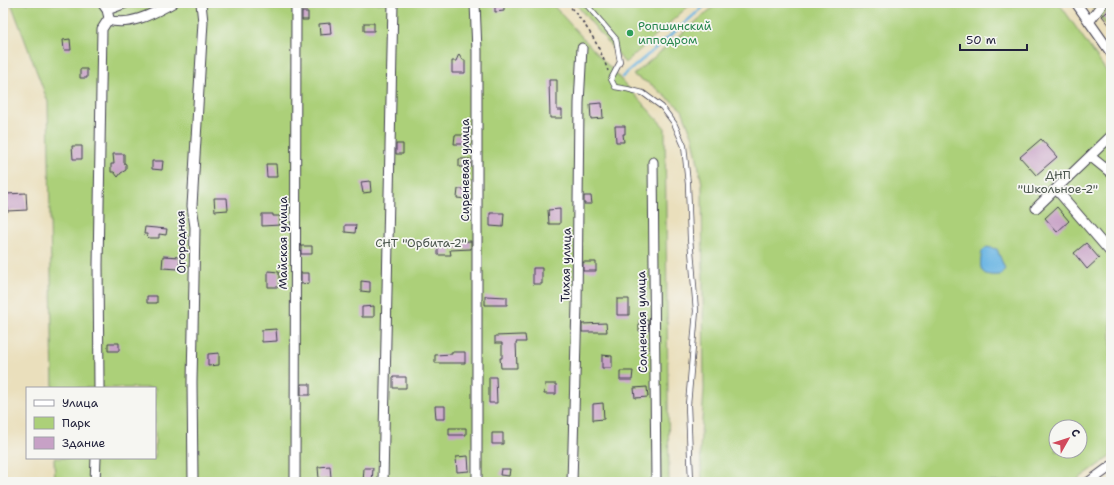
<svg xmlns="http://www.w3.org/2000/svg" width="1114" height="485" viewBox="0 0 1114 485" font-family="'Shantell Sans',sans-serif">
  <rect width="100%" height="100%" fill="#f6f6f2"/>
  <filter id="ink" filterUnits="userSpaceOnUse"><feTurbulence type="fractalNoise" baseFrequency=".025" numOctaves="2"/><feDisplacementMap in="SourceGraphic" scale="8" xChannelSelector="R" yChannelSelector="G"/><feConvolveMatrix kernelMatrix="1 2 1 2 8 2 1 2 1" color-interpolation-filters="sRGB"/></filter>
  <filter id="wash" filterUnits="userSpaceOnUse"><feTurbulence type="fractalNoise" baseFrequency=".012" numOctaves="4" result="noise"/><feDisplacementMap in="SourceGraphic" scale="16" xChannelSelector="R" yChannelSelector="G"/><feGaussianBlur stdDeviation="0.9" result="paint"/><feColorMatrix in="noise" values="0 0 0 0 0 0 0 0 0 0 0 0 0 0 0 0 0 1.4 0 .05"/><feComposite in="paint" operator="in"/></filter>
  <g filter="url(#wash)">
    <rect width="100%" height="100%" fill="#eadfbc"/>
    <path fill="#acd079" stroke="#67795a" fill-rule="evenodd" d="M 11,3 L 551,3 L 665,128 L 669,482 L 55,482 L 54,458 L 155,458 L 155,388 L 53,388 L 48,102 Z
      M 575,3 L 692,3 L 625,63 Z
      M 718,3 L 1059,3 L 1107,72 L 1111,83 L 1111,456 L 1074,482 L 702,482 L 700,450 L 704,389 L 702,184 L 693,138 L 682,110 L 652,85 L 633,75 ZM 1056,427 L 1080,427 L 1080,451 L 1056,451 Z
      M 1089,3 L 1111,3 L 1111,32 Z"/>
    <path fill="#6ab5e3" stroke="#466c8f" d="M 987,247 L 997,249 L 1005,269 L 1000,275 C 979,277 979,269 982,251 Z"/>
    <g fill="none" stroke-linecap="round" stroke-linejoin="round">
      <path stroke="#6ab5e3" stroke-width="2.5" d="M 622,77 L 708,3"/>
    </g>
    <g id="blocks">
      <path fill="#c7a1c6" d="M 495,3 L 504,3 L 504,11 L 495,12 Z
        M 1111,9 L 1111,27 L 1102,16 Z
        M 302,12 L 308,12 L 308,20 L 302,20 Z
        M 330,23 L 331,34 L 320,35 L 319,24 Z
        M 364,23 L 374,23 L 374,31 L 364,31 Z
        M 70,39 L 71,50 L 64,50 L 63,40 Z
        M 459,54 L 463,60 L 465,60 L 465,73 L 452,73 L 452,61 L 456,61 Z
        M 80,69 L 87,69 L 87,78 L 80,78 Z
        M 549,80 L 557,80 L 557,110 L 562,110 L 562,118 L 550,118 Z
        M 602,103 L 603,118 L 591,119 L 590,104 Z
        M 615,126 L 625,126 L 625,134 L 623,134 L 624,142 L 616,142 Z
        M 455,135 L 466,135 L 466,144 L 454,144 Z
        M 1041,139 L 1057,157 L 1036,175 L 1020,157 Z
        M 396,144 L 403,144 L 403,154 L 396,154 Z
        M 72,146 L 82,146 L 82,159 L 73,159 Z
        M 113,154 L 124,154 L 124,163 L 126,164 L 126,170 L 121,173 L 118,177 L 114,172 L 111,172 L 111,164 L 114,164 Z
        M 459,159 L 470,159 L 470,167 L 459,167 Z
        M 152,161 L 163,161 L 162,170 L 152,169 Z
        M 266,164 L 276,164 L 277,177 L 267,177 Z
        M 370,181 L 371,192 L 363,193 L 361,182 Z
        M 458,189 L 466,189 L 466,199 L 457,198 Z
        M 26,193 L 27,210 L 7,211 L 6,194 Z
        M 584,196 L 591,196 L 592,204 L 584,204 Z
        M 214,198 L 227,198 L 228,210 L 215,211 Z
        M 1057,207 L 1069,221 L 1057,232 L 1045,218 Z
        M 560,209 L 560,224 L 549,224 L 548,210 Z
        M 490,213 L 504,213 L 503,227 L 490,226 Z
        M 262,214 L 273,214 L 273,216 L 280,216 L 280,225 L 262,226 Z
        M 345,225 L 356,225 L 355,233 L 345,232 Z
        M 145,227 L 167,229 L 166,235 L 159,234 L 159,238 L 149,238 L 147,236 L 147,234 L 144,234 Z
        M 471,241 L 471,249 L 450,250 L 451,255 L 438,255 L 438,243 Z
        M 1086,243 L 1099,258 L 1087,269 L 1074,253 Z
        M 301,246 L 312,246 L 312,254 L 301,254 Z
        M 163,256 L 180,257 L 179,269 L 162,268 Z
        M 583,262 L 596,262 L 596,271 L 583,271 Z
        M 533,268 L 542,268 L 542,284 L 533,284 Z
        M 268,271 L 279,272 L 279,287 L 268,287 Z
        M 301,273 L 309,273 L 309,283 L 301,284 Z
        M 361,281 L 370,282 L 370,292 L 361,291 Z
        M 147,296 L 157,296 L 157,303 L 147,303 Z
        M 485,296 L 507,297 L 507,305 L 485,305 Z
        M 617,299 L 629,299 L 629,315 L 617,315 Z
        M 374,306 L 374,317 L 362,317 L 362,307 Z
        M 639,320 L 648,320 L 649,330 L 639,331 Z
        M 606,323 L 607,332 L 582,332 L 582,324 Z
        M 276,329 L 277,341 L 262,342 L 262,330 Z
        M 521,335 L 525,335 L 526,342 L 516,342 L 517,368 L 501,368 L 500,358 L 502,358 L 502,343 L 495,343 L 495,336 Z
        M 108,343 L 119,343 L 119,351 L 108,351 Z
        M 452,352 L 465,352 L 465,363 L 435,363 L 435,355 L 452,354 Z
        M 219,353 L 219,365 L 208,366 L 208,354 Z
        M 602,355 L 612,356 L 612,368 L 602,368 Z
        M 620,371 L 633,371 L 632,380 L 620,380 Z
        M 393,377 L 406,377 L 406,388 L 393,388 Z
        M 489,377 L 496,377 L 497,403 L 489,403 Z
        M 301,384 L 310,384 L 310,395 L 301,395 Z
        M 545,384 L 556,384 L 556,394 L 544,394 Z
        M 647,387 L 648,397 L 635,398 L 634,388 Z
        M 603,403 L 604,419 L 593,420 L 593,404 Z
        M 435,406 L 445,406 L 445,419 L 436,419 Z
        M 449,428 L 466,428 L 466,435 L 449,435 Z
        M 492,433 L 503,433 L 503,444 L 492,444 Z
        M 468,456 L 469,471 L 457,472 L 456,457 Z
        M 330,466 L 331,478 L 319,479 L 318,467 Z
        M 364,468 L 373,468 L 372,482 L 363,482 Z
        M 501,469 L 510,469 L 509,476 L 500,475 Z"/>
    </g>
  </g>
  <g filter="url(#ink)">
    <use href="#blocks" fill-opacity="0" stroke="#403e4e" stroke-width="1"/>
    <g fill="none" stroke-linecap="round" stroke-linejoin="round">
      <defs>
        <path id="lane" d="M 585,3 L 616,39 L 620,62 L 611,79 L 615,87 L 627,89 L 643,93 L 662,107 L 674,123 L 684,146 L 688,184 L 690,238 L 696,311 L 688,405 L 691,482"/>
        <path id="street" d="M 475,3 L 477,51 L 477,482
          M 1076,3 L 1111,53
          M 107,10 L 126,3
          M 108,20 C 130,27 154,13 173,3
          M 1089,22 L 1103,3
          M 1090,156 L 1111,173
          M 653,162 L 656,482
          M 1056,189 L 1111,253
          M 1036,208 L 1111,136
          M 99,388 L 98,265 L 102,29 L 109,18 L 107,10 L 102,3
          M 95,482 L 96,458
          M 193,482 L 192,382 L 195,227 L 192,206 L 203,22 L 201,3
          M 295,482 L 296,3
          M 383,482 L 393,3
          M 572,482 L 577,305 L 579,103 L 582,48
          M 1089,482 L 1111,466"/>
      </defs>
      <use href="#lane" stroke="#403e4e" stroke-width="6"/>
      <use href="#street" stroke="#403e4e" stroke-width="11"/>
      <path stroke="#403e4e" stroke-width="1.5" stroke-dasharray="3 3" stroke-linecap="butt" d="M 567,3 C 587,26 598,42 608,71"/>
      <use href="#lane" stroke="#fff" stroke-width="4.5"/>
      <use href="#street" stroke="#fff" stroke-width="9"/>
    </g>
  </g>
  <circle fill="#2e9e5b" stroke="#f6f6f2" stroke-width="1.5" cx="630" cy="33" r="4"/>
  <g text-anchor="middle" dominant-baseline="central" stroke-width="3.5" stroke-linejoin="round" paint-order="stroke">
    <g font-size="12" fill="#27864d" stroke="#f6f6f2" text-anchor="start">
      <text x="638" y="26">Ропшинский<tspan x="638" dy="14">ипподром</tspan></text>
    </g>
    <g font-size="12" fill="#22223b" stroke="#f6f6f2">
      <text transform="translate(465 170) rotate(-90)">Сиреневая улица</text>
      <text transform="translate(181 242) rotate(-91)">Огородная</text>
      <text transform="translate(283 243) rotate(-90)">Майская улица</text>
      <text transform="translate(566 265) rotate(-89)">Тихая улица</text>
      <text transform="translate(642 322) rotate(-91)">Солнечная улица</text>
    </g>
    <g font-size="12" fill="#4b564e" stroke="#f6f6f2">
      <text x="1058" y="175">ДНП<tspan x="1058" dy="14">"Школьное-2"</tspan></text>
      <text x="421" y="243">СНТ "Орбита-2"</text>
    </g>
  </g>
  <rect width="1114" height="485" fill="none" stroke="#f6f6f2" stroke-width="16"/>
  <rect x="26" y="387" width="130" height="72" fill="#f6f6f2" stroke="#a1a1a9"/>
  <rect x="34" y="400" width="20" height="6" fill="#ffffff" stroke="#a1a1a9"/>
  <text x="62" y="407" font-size="12" fill="#22223b">Улица</text>
  <rect x="34" y="417" width="20" height="12" fill="#acd079" stroke="#a1a1a9"/>
  <text x="62" y="427" font-size="12" fill="#22223b">Парк</text>
  <rect x="34" y="437" width="20" height="12" fill="#c7a1c6" stroke="#a1a1a9"/>
  <text x="62" y="447" font-size="12" fill="#22223b">Здание</text>
  <g transform="translate(1068 439) rotate(51)"><circle r="19" fill="#f6f6f2" stroke="#a1a1a9"/>
  <path d="M0-3L7 15L0 10L-7 15Z" fill="#d1495b"/>
  <text y="-6" font-size="11" font-weight="bold" text-anchor="middle" fill="#22223b">С</text>
  </g>
  <path d="M960 44v6h67v-6" fill="none" stroke="#22223b" stroke-width="2"/>
  <text x="966" y="44" font-size="12" fill="#22223b" stroke="#f6f6f2" stroke-width="3" paint-order="stroke">50 m</text>
</svg>
